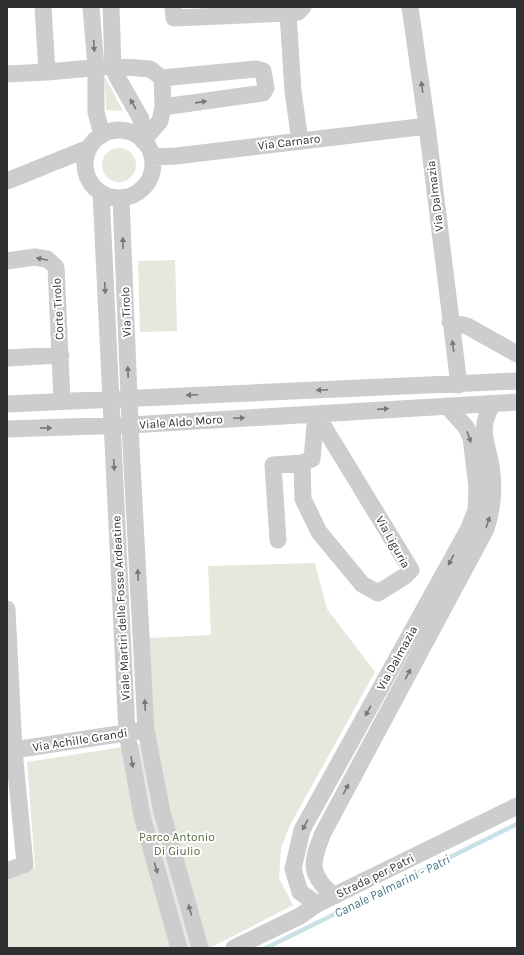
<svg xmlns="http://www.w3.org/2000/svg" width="524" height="955" viewBox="0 0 524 955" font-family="Karla,sans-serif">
  <rect width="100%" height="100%" fill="#fff"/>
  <path fill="#e4e8dd" d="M 105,77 L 123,111 L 106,110 Z
    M102 165a17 17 0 1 1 34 0a17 17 0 1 1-34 0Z
    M 175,260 L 177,331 L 140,332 L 138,261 Z
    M 315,563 L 327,609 L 375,672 L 290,825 L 281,848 L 279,878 L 293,905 L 210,948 L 7,948 L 7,880 L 35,867 L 27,762 L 155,742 L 149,638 L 211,635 L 208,566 Z"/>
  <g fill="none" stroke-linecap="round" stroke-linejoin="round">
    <path stroke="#cbe0e7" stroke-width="4.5" d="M 266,948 L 517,824"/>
    <path stroke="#cdcdcd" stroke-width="17" d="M 91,7 L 96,67 L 96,112 L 102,135
      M 111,7 L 113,66 L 116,75 L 141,119 L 143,141
      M 173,7 L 174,18 L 288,13 L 298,12 L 303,7
      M 410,7 L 427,126 L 459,385
      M 288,13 L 293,91 L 300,141
      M 47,72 L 113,66 L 150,69 L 162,78 L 163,107 L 160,121 L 143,141
      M 7,74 L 47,72 L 43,7
      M 162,78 L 256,69 L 263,71 L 266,88 L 263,93 L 163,107
      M85 164a34 34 0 1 1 68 0a34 34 0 1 1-68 0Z
      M 152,157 L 176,156 L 427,126
      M 7,181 L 89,148
      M 101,193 L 127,733 L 142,816 L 179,948
      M 121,198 L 131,446 L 146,730 L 162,812 L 200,948
      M 7,261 L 35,257 L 47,259 L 56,267 L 62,401
      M 450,322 L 467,326 L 517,354
      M 7,358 L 61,355
      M 7,404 L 517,381
      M 316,414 L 411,570 L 405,576 L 378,593 L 362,584 L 319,532 L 303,499 L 302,463 L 312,459 Z
      M 7,429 L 130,425 L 517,402
      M 278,540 L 273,465 L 302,463
      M 7,609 L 14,751 L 25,864 L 7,871
      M 7,751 L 138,731
      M 334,896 C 308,874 311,863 323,833 L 486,529 C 492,511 494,493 492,474 C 490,445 475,432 493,404
      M 317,904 L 300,892 L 293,869 L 302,830 L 469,528 L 476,510 L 477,487 L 471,438 L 466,427 L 447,406
      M 234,948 L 300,916 L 317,904 L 517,806"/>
  </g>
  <defs><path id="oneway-solid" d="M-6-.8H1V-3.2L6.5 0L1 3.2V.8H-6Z"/></defs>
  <g fill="#777">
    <use href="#oneway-solid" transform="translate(94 46) rotate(86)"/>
    <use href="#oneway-solid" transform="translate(422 87) rotate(-98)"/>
    <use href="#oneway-solid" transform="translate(201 102) rotate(-8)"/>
    <use href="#oneway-solid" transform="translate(133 104) rotate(-119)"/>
    <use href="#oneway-solid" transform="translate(123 243) rotate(-92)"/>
    <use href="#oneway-solid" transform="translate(42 259) rotate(-168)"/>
    <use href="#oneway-solid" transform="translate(105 288) rotate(87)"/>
    <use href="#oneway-solid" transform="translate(453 346) rotate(-98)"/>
    <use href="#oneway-solid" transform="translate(128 372) rotate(-92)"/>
    <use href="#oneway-solid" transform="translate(322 390) rotate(178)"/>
    <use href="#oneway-solid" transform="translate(192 395) rotate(178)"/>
    <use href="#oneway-solid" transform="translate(383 409) rotate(-4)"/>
    <use href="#oneway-solid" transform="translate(239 418) rotate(-3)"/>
    <use href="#oneway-solid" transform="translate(46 428) rotate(-1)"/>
    <use href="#oneway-solid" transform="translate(469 437) rotate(71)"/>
    <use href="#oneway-solid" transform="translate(114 465) rotate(87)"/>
    <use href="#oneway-solid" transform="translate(488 522) rotate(-72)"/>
    <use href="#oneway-solid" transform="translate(451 560) rotate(118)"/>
    <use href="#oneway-solid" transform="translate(138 575) rotate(-93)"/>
    <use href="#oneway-solid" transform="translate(408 674) rotate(-62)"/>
    <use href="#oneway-solid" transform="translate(145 705) rotate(-93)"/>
    <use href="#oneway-solid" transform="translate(368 711) rotate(119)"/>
    <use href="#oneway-solid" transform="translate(132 762) rotate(80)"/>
    <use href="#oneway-solid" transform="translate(346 789) rotate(-62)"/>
    <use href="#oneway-solid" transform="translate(305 825) rotate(118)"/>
    <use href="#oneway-solid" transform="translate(156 868) rotate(74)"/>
    <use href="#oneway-solid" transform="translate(190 910) rotate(-106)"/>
  </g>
  <g text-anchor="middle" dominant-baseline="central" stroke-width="4" stroke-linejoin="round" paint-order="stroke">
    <g font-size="12" fill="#303030" stroke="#fff">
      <text transform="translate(289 142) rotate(-7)">Via Carnaro</text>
      <text transform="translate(435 196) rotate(-97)">Via Dalmazia</text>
      <text transform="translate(58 309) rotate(-93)">Corte Tirolo</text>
      <text transform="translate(126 312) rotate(-92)">Via Tirolo</text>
      <text transform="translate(181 422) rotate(-4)">Viale Aldo Moro</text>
      <text transform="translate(393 542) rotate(61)">Via Liguria</text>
      <text transform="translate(121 608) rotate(-93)">Viale Martiri delle Fosse Ardeatine</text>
      <text transform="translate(397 658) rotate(-61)">Via Dalmazia</text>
      <text transform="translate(80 740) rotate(-9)">Via Achille Grandi</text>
      <text transform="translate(375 876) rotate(-26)">Strada per Patri</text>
    </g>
    <g font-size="12" fill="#586842" stroke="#fff">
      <text x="177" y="837">Parco Antonio<tspan x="177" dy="14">Di Giulio</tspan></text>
    </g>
    <g font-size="13" font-style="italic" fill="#46788a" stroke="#fff">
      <text transform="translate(392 886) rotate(-26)">Canale Palmarini - Patri</text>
    </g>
  </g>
  <rect width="524" height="955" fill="none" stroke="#303030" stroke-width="16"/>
</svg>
